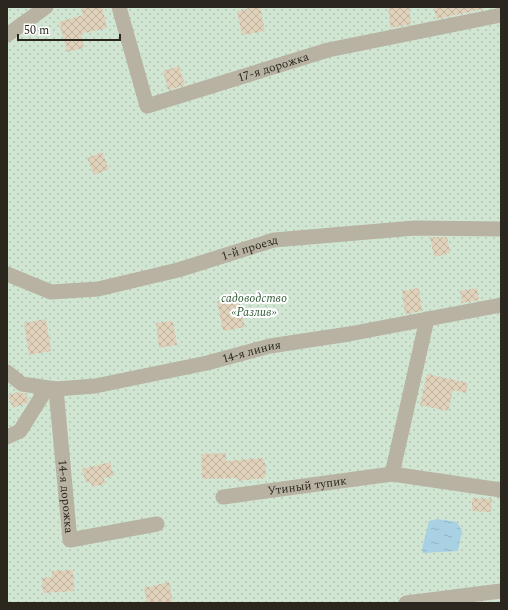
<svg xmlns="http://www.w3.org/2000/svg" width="508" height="610" viewBox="0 0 508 610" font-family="Spectral,serif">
  <defs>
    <pattern id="garden-dots" width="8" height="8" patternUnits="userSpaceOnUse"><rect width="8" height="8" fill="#d1e6d2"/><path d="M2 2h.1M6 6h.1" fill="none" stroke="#b4c5b4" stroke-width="1.8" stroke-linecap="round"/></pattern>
    <pattern id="water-ripples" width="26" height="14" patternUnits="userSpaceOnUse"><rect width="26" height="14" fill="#a9d1e4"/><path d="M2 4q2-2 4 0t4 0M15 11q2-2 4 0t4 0" fill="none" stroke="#92b3c3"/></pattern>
    <pattern id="building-cross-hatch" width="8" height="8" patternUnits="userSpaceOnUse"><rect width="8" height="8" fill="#e0d1bb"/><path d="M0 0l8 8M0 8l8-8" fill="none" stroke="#c0b3a0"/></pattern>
  </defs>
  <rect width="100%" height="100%" fill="#fff3e0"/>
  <path fill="url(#garden-dots)" d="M 7,7 L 501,7 L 501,603 L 7,603 Z"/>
  <path fill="url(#water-ripples)" d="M 437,519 L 457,522 L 462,531 L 458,551 L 423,553 L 422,549 L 429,521 Z"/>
  <path fill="url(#building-cross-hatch)" d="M 81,7 L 102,7 L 107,28 L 81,34 L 84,48 L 67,52 L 59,22 L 83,15 Z
    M 254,7 L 260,7 L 265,31 L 242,35 L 237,11 Z
    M 388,7 L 409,7 L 411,24 L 391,28 Z
    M 434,7 L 484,7 L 484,9 L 436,19 Z
    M 179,66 L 185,85 L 168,90 L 163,71 Z
    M 102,152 L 109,169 L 94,175 L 87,158 Z
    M 430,237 L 447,237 L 450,253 L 434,257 Z
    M 419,288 L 422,311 L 405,314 L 402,291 Z
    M 477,288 L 479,300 L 462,303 L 460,291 Z
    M 238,296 L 245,327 L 223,331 L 217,301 Z
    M 46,319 L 51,351 L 29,355 L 24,323 Z
    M 173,321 L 177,345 L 159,348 L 156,323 Z
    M 427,374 L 468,383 L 466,393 L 453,390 L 448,411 L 420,405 Z
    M 18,392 L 26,394 L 29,400 L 27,403 L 13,408 L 8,395 Z
    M 226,453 L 226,461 L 263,458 L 266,466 L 265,478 L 238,481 L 238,478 L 202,479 L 201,454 Z
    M 110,462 L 114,476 L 104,478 L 105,484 L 92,487 L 91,482 L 86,483 L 82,469 Z
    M 472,498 L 492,499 L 491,512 L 472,511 Z
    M 73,570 L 74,591 L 43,593 L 42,578 L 52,577 L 52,571 Z
    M 169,582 L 173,603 L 147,603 L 144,588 Z"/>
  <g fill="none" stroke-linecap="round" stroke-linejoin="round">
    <g stroke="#b8b2a3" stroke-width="15">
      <path id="s1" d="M 119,7 L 147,106 L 328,50 L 501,15"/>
      <path d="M 7,35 L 46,7"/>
      <path id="s2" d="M 7,274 L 51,292 L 98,289 L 178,270 L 274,240 L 415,228 L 501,229"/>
      <path id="s3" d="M 7,372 L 22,384 L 56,389 L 95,386 L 207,363 L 270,346 L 349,334 L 501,305"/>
      <path id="s4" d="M 56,389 L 70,540 L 157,524"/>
      <path d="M 7,437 L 20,431 L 47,388"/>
      <path d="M 392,474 L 427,319"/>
      <path id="s5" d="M 223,497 L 392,474 L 501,490"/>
      <path d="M 406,603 L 501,591"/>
    </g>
  </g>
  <g text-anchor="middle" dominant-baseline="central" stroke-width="4" stroke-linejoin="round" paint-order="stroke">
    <g font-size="12" fill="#2c271e" stroke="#fff">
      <text stroke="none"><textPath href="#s1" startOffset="235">17-я дорожка</textPath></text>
      <text stroke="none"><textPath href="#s2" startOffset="252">1-й проезд</textPath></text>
      <text stroke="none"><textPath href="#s3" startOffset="253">14-я линия</textPath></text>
      <text stroke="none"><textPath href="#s5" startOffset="85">Утиный тупик</textPath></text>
      <text stroke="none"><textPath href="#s4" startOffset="108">14-я дорожка</textPath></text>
    </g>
    <g font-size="12" font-style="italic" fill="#2e5932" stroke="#fff">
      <text x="254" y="298">садоводство<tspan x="254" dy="14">«Разлив»</tspan></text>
    </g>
  </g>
  <rect width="508" height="610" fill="none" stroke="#2c271e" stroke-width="16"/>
  <path d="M18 34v6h102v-6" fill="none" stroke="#2c271e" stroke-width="2"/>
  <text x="24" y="34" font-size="12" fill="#2c271e" stroke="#ffffff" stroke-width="3" paint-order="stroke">50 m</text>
</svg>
